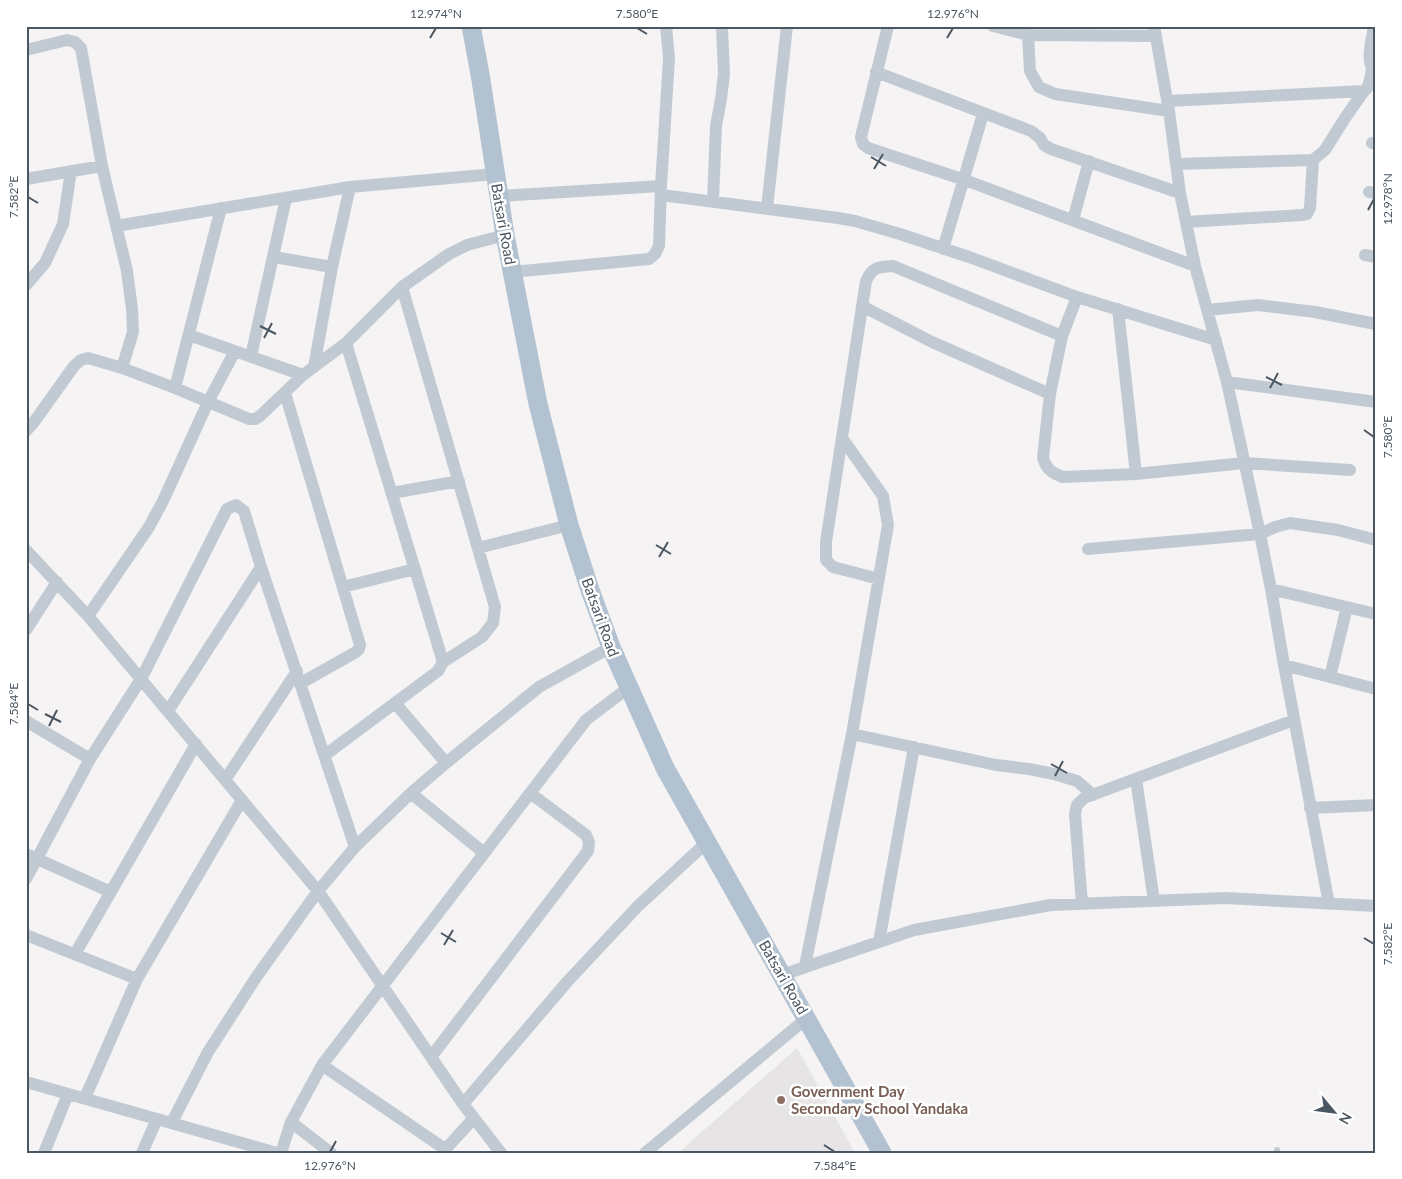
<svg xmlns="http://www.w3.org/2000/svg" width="1402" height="1179" viewBox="0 0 1402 1179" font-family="Lato,sans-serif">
  <rect width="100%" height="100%" fill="#f5f3f3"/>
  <path fill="#e6e4e5" d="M 797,1048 L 855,1153 L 678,1153 Z"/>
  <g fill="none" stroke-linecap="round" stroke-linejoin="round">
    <path stroke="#c1cad2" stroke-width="6" d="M 1277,1153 L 1277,1150"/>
    <path stroke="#c1cad2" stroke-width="12" d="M 888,26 L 861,137 L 863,144 L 868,148 L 965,180 L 1195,266
      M 993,26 L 1028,35 L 1156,36
      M 1154,26 L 1169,111 L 1180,193 L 1195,266 L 1227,382 L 1260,534 L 1271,589 L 1284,665 L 1329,904
      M 1374,26 C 1372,42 1364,61 1376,74
      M 1028,35 L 1030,71 L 1039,87 L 1055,94 L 1169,111
      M 26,50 L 67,40 L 75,42 L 81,48 L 102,166 L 127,271 L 132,309 L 133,332 L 122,368
      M 876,72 L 1031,131 L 1040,138 L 1044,145 L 1051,149 L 1180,193
      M 1168,101 L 1364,91 C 1370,87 1370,77 1372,70
      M 1372,143 L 1376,144
      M 1176,164 L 1313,160 L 1325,150 L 1345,118 L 1364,91
      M 26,179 L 102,166
      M 1369,192 L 1376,193
      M 661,195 L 838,218 L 855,221 L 900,234 L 972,258 L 1077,297 L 1216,340
      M 499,196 L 661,186
      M 713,201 L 716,126 L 721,99 L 724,74 L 722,26
      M 767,208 L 787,26
      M 1073,220 L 1089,161
      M 1186,222 L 1302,215 L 1307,214 L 1310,208 L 1313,160
      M 116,226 L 350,187 L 495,174
      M 943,249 L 983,114
      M 1365,255 L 1376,257
      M 274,257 L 332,267
      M 512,272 L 649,259 L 655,254 L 659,246 L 661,186 L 669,58 L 666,26
      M 26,285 L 45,263 L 63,224 L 71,171
      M 402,287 L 495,607 L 493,623 L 482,637 L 443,662
      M 1077,297 L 1062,336 L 1050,394 L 1043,458 C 1047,470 1052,473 1063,477 L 1136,474 L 1244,463 L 1350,470
      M 862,306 L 932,342 L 1050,394
      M 1118,309 L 1136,474
      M 1207,310 L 1258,305 L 1315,312 L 1376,324
      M 189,335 L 303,375
      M 251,356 L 286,198
      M 314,367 L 332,267 L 350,187
      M 1227,382 L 1376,402
      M 175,388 L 221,208
      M 285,393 L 360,645 L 359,649 L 356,652 L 301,683
      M 26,431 L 34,422 L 74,366 L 81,360 L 88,358 L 122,368 L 175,388 L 249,419 L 255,419 L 260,416 L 303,375 L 346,343 L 402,287 L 449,254 L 467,245 L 505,235
      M 392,493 L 459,481
      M 478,548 L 569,525
      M 1088,549 L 1260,534 L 1275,527 L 1290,523 L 1338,530 L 1376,540
      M 26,550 L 88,616 L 318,891 L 463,1104 L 501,1153
      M 879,579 L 833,567 L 826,560 L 826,542 L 866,281 C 872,267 878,267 893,266 L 1062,336
      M 343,587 L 415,569
      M 1271,589 L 1376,614
      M 88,616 L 149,527 L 163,501 L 208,402 L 235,351
      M 26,630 L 57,582
      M 1284,665 L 1376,689
      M 1330,677 L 1347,607
      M 395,703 L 446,763
      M 168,711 L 261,567
      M 26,721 L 90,759
      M 852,734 L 996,765 L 1029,769 L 1054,774 L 1077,781 L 1093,795
      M 325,755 L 438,671 L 443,662 L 346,343
      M 1136,779 L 1154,901
      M 225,780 L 297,671
      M 411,793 L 484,853
      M 1310,808 L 1376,805
      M 26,854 L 111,892
      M 26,879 L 90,759 L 141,679 L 227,509 L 236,505 L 244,511 L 261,567 L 355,847
      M 1082,904 L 1075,814 L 1077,805 L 1084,798 L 1294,720
      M 26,935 L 137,979
      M 879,942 L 914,747
      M 75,954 L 196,744
      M 805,966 L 852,734 L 888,525 L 883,496 L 842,438
      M 782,975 L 914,930 L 1051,905 L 1225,898 L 1376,906
      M 431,1057 L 588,851 L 589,842 L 586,835 L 530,793
      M 322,1065 L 445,1149
      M 26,1082 L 277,1153
      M 85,1098 L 137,979 L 242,800
      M 463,1104 L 567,982 L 638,906 L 706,843
      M 172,1122 L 208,1052 L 257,976 L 318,891 L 355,847 L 411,793 L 446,763 L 539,687 L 611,647
      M 291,1122 L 331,1153
      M 44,1153 L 68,1094
      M 142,1153 L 157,1119
      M 281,1153 L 291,1122 L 322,1065 L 586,720 L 628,688
      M 442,1153 L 474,1118
      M 645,1153 L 807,1018"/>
    <path stroke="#b3c2d1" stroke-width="19" d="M 471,26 L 480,74 L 505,235 L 538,404 L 569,525 L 590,590 L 611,647 L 665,768 L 882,1153"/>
  </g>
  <path fill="none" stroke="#4a5661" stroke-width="2" d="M 637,28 L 647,34M 430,38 L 436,28M 947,38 L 953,28M 871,157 L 886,166M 874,169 L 883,154M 28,197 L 38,203M 1368,210 L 1374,199M 260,326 L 276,334M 264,338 L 272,323M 1266,377 L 1282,385M 1270,388 L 1278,373M 1364,430 L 1374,437M 656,545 L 671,554M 659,557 L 668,542M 28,704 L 38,710M 45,714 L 61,722M 49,726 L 57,710M 1051,764 L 1067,773M 1055,776 L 1063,761M 441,933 L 456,942M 1364,938 L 1374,944M 444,945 L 453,930M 824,1145 L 835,1152M 330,1152 L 336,1141"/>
  <circle fill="#8d6e63" stroke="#fff" stroke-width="2" cx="781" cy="1100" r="5"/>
  <g text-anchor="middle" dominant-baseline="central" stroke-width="5" stroke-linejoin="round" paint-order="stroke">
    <g font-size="15" fill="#4a5661" stroke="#fff">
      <text transform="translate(504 224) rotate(80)">Batsari Road</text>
      <text transform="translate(601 617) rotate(70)">Batsari Road</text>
      <text transform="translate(784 977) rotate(60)">Batsari Road</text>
    </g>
    <g font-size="15" font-weight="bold" fill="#785e54" stroke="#fff" text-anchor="start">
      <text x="791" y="1091">Government Day<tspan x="791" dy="17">Secondary School Yandaka</tspan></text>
    </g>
  </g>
  <rect width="1402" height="1179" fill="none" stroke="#ffffff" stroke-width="55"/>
  <g transform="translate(1334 1112) rotate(119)" stroke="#ffffff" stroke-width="4" paint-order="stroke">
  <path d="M0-4L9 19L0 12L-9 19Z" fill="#4a5661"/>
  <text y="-8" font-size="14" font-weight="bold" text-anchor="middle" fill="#4a5661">N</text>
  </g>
  <rect x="28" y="28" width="1346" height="1124" fill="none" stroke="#4a5661" stroke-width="2"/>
  <g font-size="12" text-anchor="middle" fill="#4a5661">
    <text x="436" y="18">12.974°N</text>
    <text x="637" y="18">7.580°E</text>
    <text x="953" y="18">12.976°N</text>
    <text transform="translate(14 197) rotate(-90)" y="4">7.582°E</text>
    <text transform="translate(1388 199) rotate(-90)" y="4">12.978°N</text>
    <text transform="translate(1388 437) rotate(-90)" y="4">7.580°E</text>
    <text transform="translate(14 704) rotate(-90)" y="4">7.584°E</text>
    <text transform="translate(1388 944) rotate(-90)" y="4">7.582°E</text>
    <text x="330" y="1170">12.976°N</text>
    <text x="835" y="1170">7.584°E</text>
  </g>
</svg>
